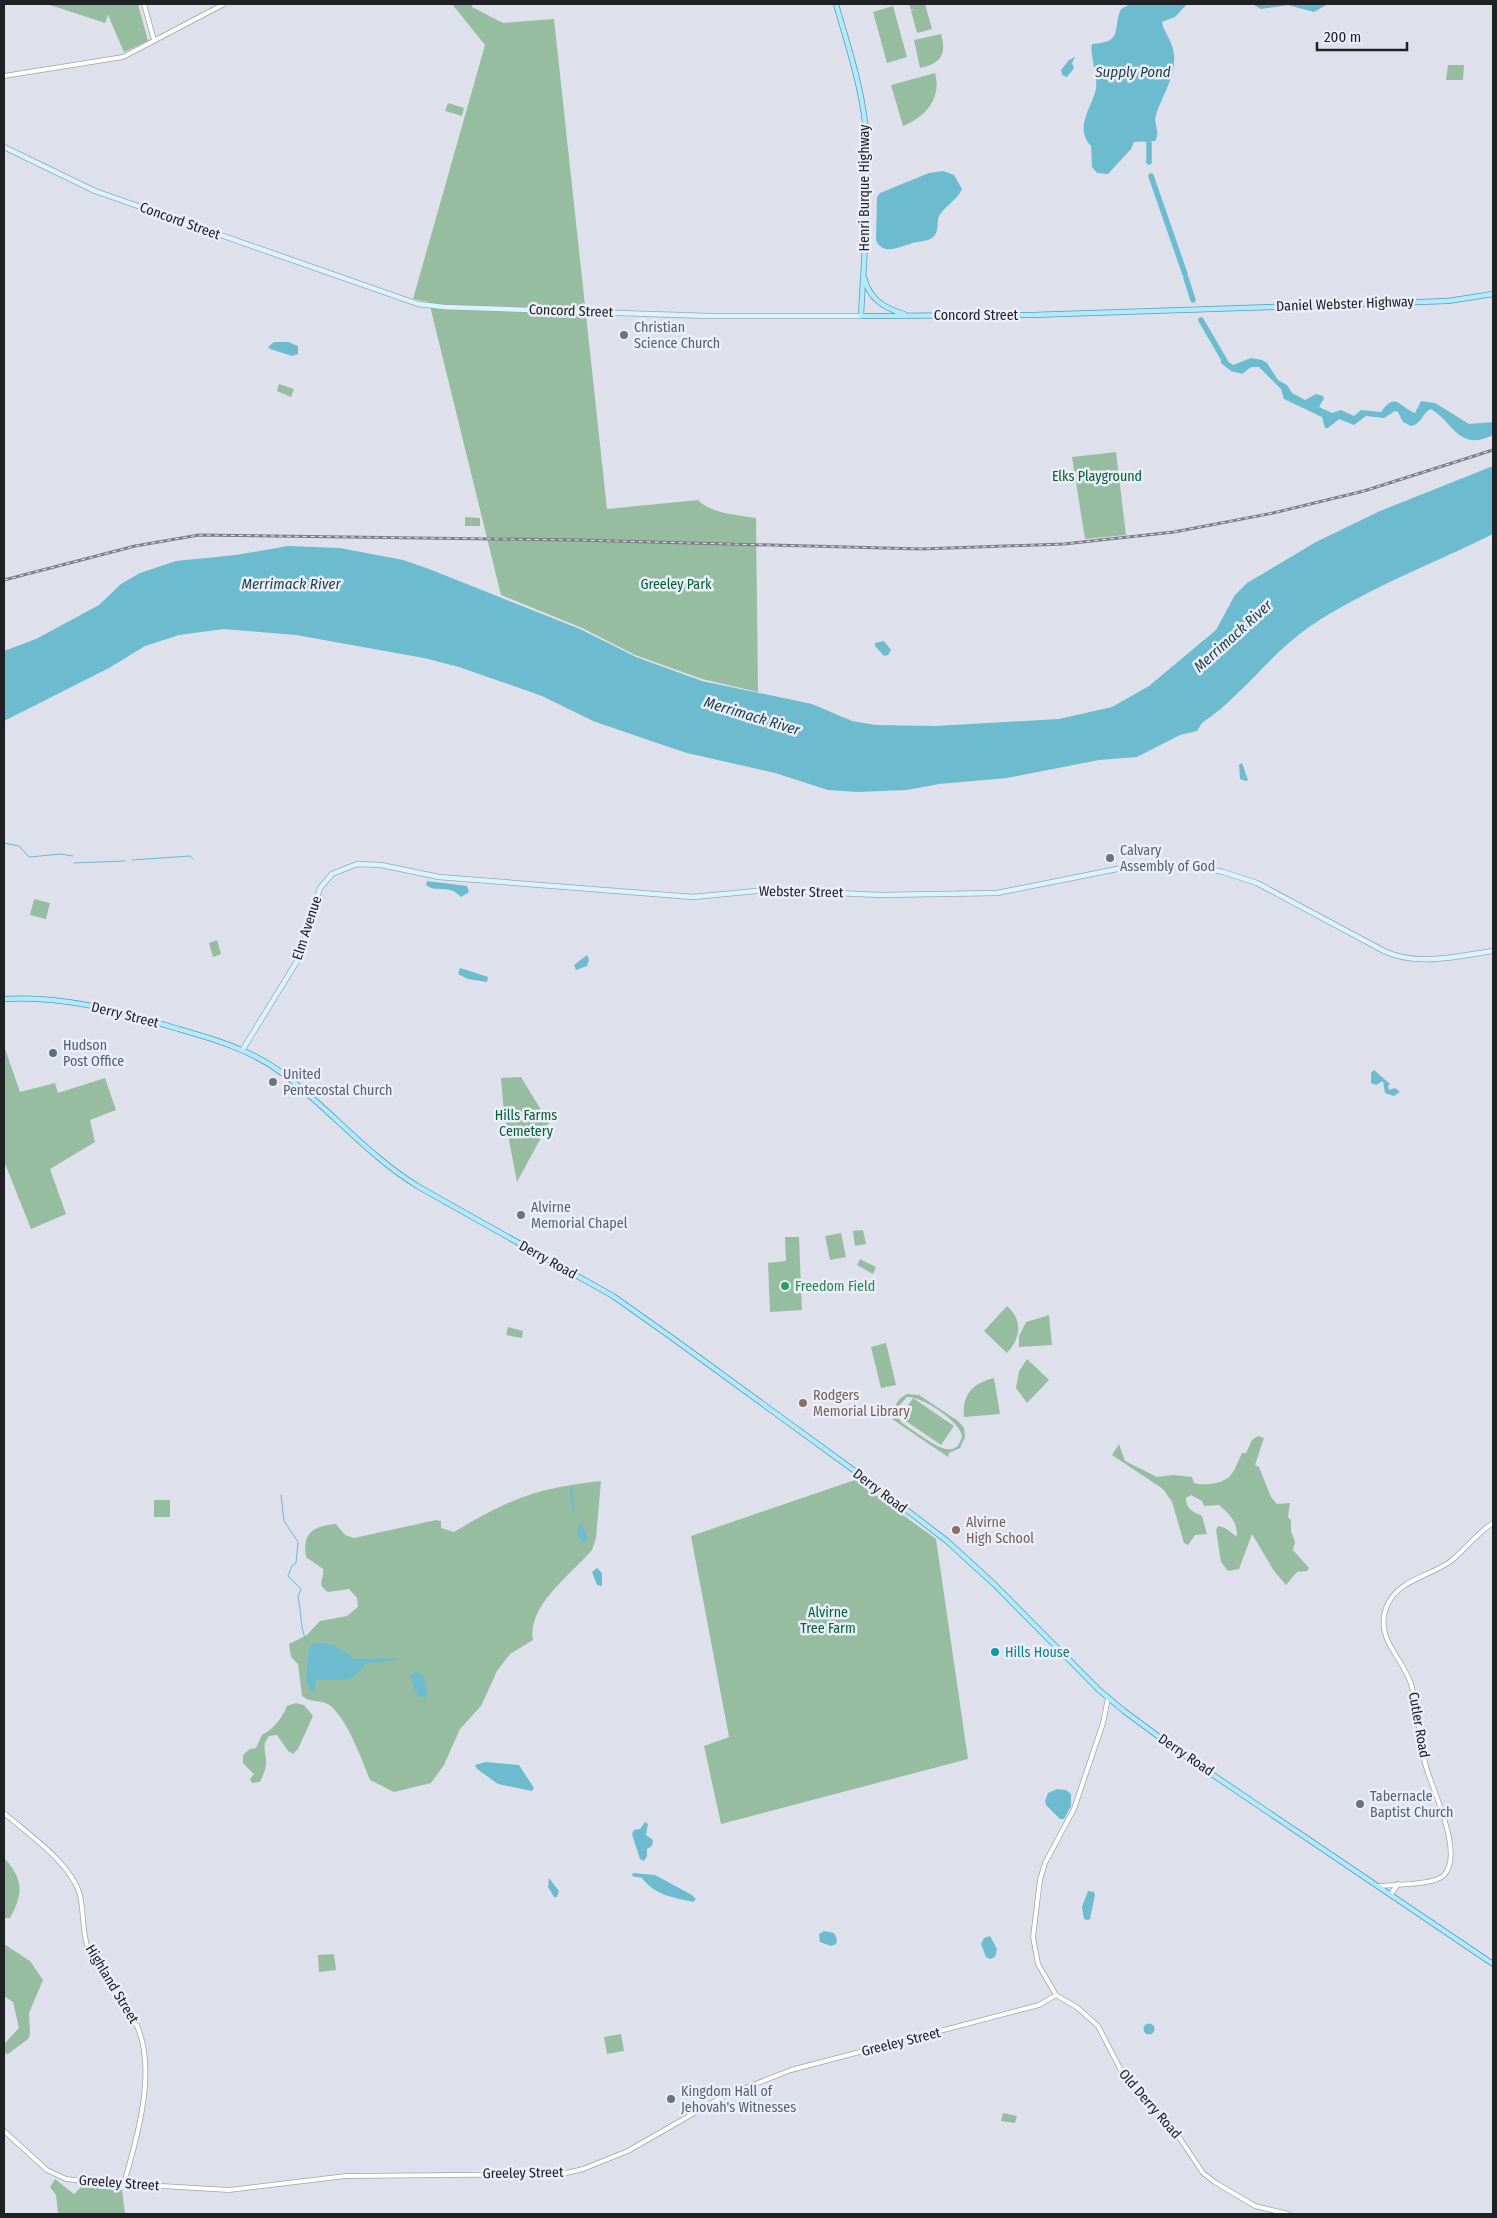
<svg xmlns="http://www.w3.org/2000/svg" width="1497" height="2218" viewBox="0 0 1497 2218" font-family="'Fira Sans Condensed',sans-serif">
  <rect width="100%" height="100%" fill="#dee1ec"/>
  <path fill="#97bda1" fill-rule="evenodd" d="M 47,4 L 138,4 L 148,41 L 124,52 L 108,15 L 105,23 Z
    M 452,4 L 472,4 L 472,7 L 503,23 L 554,19 L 607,509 L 698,500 C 711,514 739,515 756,518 L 758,692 L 702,679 L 635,655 L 582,628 L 501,595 L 429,302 L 413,299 L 485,45 Z
    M 909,4 L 925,4 L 932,29 L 917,33 L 911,11 L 915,9 L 911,10 Z
    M 893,6 L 907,57 L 887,63 L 873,12 Z
    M 941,34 C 947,55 941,63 920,68 L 914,40 Z
    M 1448,65 L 1464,65 L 1463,80 L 1446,80 Z
    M 935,73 C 942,98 926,117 903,126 L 891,85 Z
    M 448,103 L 464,108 L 462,116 L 445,111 Z
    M 279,384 L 294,389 L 291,397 L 277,391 Z
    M 1116,452 L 1126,535 L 1085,539 L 1072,457 Z
    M 465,517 L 480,518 L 480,526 L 465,526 Z
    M 34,899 L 50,903 L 46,919 L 30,915 Z
    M 217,940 L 221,954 L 213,957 L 209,943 Z
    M 4,1046 L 20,1092 L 55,1083 L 58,1093 L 105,1078 L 116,1110 L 90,1120 L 95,1142 L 50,1169 L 66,1214 L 31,1229 L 4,1161 Z
    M 521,1077 L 549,1123 L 517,1182 L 504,1114 L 501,1078 Z
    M 863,1230 L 866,1244 L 855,1246 L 853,1231 Z
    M 841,1233 L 846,1257 L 830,1260 L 825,1236 Z
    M 785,1237 L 799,1237 L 802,1310 L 770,1312 L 768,1263 L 786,1261 Z
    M 860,1259 L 876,1267 L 873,1274 L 857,1265 Z
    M 1007,1306 C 1023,1320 1021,1338 1007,1353 L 984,1331 Z
    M 1049,1315 L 1052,1345 L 1019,1347 L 1019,1336 L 1026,1322 Z
    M 508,1327 L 523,1331 L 522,1338 L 506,1335 Z
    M 886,1343 L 896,1385 L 881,1388 L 871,1347 Z
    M 1027,1359 L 1049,1380 L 1027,1403 L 1016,1388 L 1019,1371 Z
    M 994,1378 L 1000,1414 L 964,1417 C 962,1394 973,1383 994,1378 Z
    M 907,1394 L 919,1395 L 958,1421 L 964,1428 L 965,1437 L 960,1448 L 949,1453 L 948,1457 L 892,1419 L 895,1417 C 893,1406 897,1399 907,1394 ZM 907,1397 C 920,1395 961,1422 962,1436 C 956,1463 931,1442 918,1434 C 912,1429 903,1425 899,1419 C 897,1415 897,1412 898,1407 Z
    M 913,1398 L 954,1426 L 941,1445 L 900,1417 Z
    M 1258,1436 L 1264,1438 L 1255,1465 L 1259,1467 L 1271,1497 L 1277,1504 L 1290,1503 L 1288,1517 L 1291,1520 L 1291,1531 L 1295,1542 L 1293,1550 L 1309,1568 L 1307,1571 L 1297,1572 L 1286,1585 L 1274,1571 L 1252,1534 L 1239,1569 L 1228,1571 L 1221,1562 L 1216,1530 L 1218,1526 L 1225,1528 L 1237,1537 C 1237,1522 1231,1515 1219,1505 L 1204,1506 L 1202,1501 L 1191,1495 L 1186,1498 C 1186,1509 1193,1512 1202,1516 L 1207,1534 L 1195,1535 L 1188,1545 L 1184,1543 L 1172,1502 L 1163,1489 L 1112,1455 L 1119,1444 L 1125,1461 L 1157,1477 L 1173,1475 L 1192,1477 L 1194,1483 C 1199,1485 1204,1484 1210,1484 C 1233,1481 1233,1472 1242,1453 L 1246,1453 L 1252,1440 Z
    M 855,1480 L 936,1539 L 968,1759 L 721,1824 L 704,1746 L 729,1737 L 691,1536 Z
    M 601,1481 L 596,1538 L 592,1550 C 572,1574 527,1605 533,1640 L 510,1654 L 497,1671 L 481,1706 L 460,1729 L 444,1765 L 431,1783 L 394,1792 L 370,1780 C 361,1758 349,1723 331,1706 C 322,1699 312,1704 302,1696 L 298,1664 L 291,1657 L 289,1644 L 307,1635 L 320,1621 L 347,1616 L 358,1607 L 357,1598 L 349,1589 L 328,1592 C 315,1583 325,1581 323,1569 L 306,1557 C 302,1531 315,1526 336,1524 L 345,1535 L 354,1538 L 436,1520 L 441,1521 L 441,1528 L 454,1532 C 509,1499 537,1488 601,1481 Z
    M 154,1500 L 170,1500 L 170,1517 L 154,1517 Z
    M 296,1703 L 304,1705 L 313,1716 L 298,1749 L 293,1754 L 288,1751 L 277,1735 L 269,1736 C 262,1745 265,1749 266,1759 C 267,1767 263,1776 260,1782 L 252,1783 L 250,1779 L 254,1774 L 243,1763 L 243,1755 L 250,1749 L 256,1748 L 262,1735 C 274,1729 282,1718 287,1706 Z
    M 4,1858 C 23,1878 24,1893 10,1918 L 5,1918 Z
    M 4,1944 L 30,1961 L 43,1980 L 29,2013 L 30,2034 L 28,2039 L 8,2054 L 4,2053 L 4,2044 L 19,2028 L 13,2002 L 4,1996 Z
    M 334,1954 L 336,1970 L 319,1972 L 318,1955 Z
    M 621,2034 L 624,2051 L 607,2054 L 604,2037 Z
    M 1003,2113 L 1017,2116 L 1015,2123 L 1001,2121 Z
    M 55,2179 L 74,2194 L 81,2187 L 122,2190 L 125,2214 L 58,2214 L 56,2195 L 50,2187 Z"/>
  <path fill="#6cbbcf" d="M 1130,4 L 1187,4 L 1175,17 L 1162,22 C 1162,29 1173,41 1174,55 C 1176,77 1162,95 1156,115 C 1153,124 1161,132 1155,141 L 1134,142 L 1131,149 L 1108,174 L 1097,173 L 1092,167 L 1091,146 C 1074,128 1091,109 1096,89 C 1098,77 1089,51 1092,44 C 1124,42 1112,30 1121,9 Z
    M 1252,4 L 1328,4 L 1314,12 L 1288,5 L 1261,9 Z
    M 1075,57 L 1072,63 L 1074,68 L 1067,77 L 1062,75 L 1061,70 L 1069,60 Z
    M 943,171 L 954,175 L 962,189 C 957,200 945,206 939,216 C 936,224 940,232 932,238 C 927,242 916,241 910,244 C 898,247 883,256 876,240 L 877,197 L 880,193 L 929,173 Z
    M 274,342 L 288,342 L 298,346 L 298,354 L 292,356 L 270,349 L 268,347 Z
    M 1221,357 L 1233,365 L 1251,358 L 1262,360 L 1267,363 L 1278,380 L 1287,385 L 1292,393 L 1305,400 L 1316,394 L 1323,396 L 1324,398 L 1319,407 L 1332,413 L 1341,410 L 1354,416 L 1361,410 L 1381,412 C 1396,391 1399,407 1415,413 L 1421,401 L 1435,403 L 1469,424 L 1493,422 L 1493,435 C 1459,452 1454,423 1431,409 C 1422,413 1422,424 1411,426 L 1403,422 L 1398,412 L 1395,411 L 1384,418 L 1366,416 L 1354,425 L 1339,419 L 1328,428 L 1325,428 L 1322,417 L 1284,399 L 1281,389 L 1259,367 L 1251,367 L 1242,374 L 1231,371 L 1221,363 Z
    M 1493,466 L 1493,534 C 1433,564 1365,589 1309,627 C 1270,654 1242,696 1202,723 L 1197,731 L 1180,735 L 1137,757 L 1099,760 L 1007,778 L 939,784 L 907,790 L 857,792 L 828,790 L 775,773 L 687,753 L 654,742 L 593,721 L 542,696 L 459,667 L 424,658 L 296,635 L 224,629 L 179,635 L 145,646 L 109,668 L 4,721 L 4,651 L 36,639 L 99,605 L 121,584 L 140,573 L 176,561 L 236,555 L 288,546 L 340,548 L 403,560 L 429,569 L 580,629 L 636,657 L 702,681 L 812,704 L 852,721 L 876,725 L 936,726 L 1059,719 L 1112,707 L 1149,686 L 1216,630 L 1235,595 L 1247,583 L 1316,542 L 1380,511 Z
    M 884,641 L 891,650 L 888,655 L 884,656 L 875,646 L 875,643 Z
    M 1242,763 L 1248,780 L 1246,781 L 1240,779 L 1239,765 Z
    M 427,881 L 467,886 L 469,892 L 461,897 C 448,883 437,894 426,885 Z
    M 587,955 L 589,960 L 587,966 L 576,970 L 574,965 Z
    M 460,968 L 488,977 L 487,982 L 468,979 L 458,974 Z
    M 1374,1070 L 1390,1084 L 1388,1086 L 1389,1090 L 1395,1088 L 1400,1092 L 1394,1096 L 1385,1093 L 1383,1081 L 1376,1085 L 1371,1083 L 1371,1073 Z
    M 570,1487 L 573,1487 L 574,1509 C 582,1522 583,1525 588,1540 L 584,1543 C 579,1541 576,1533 577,1528 L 581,1525 L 581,1519 L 572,1508 Z
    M 597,1568 L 602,1573 L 602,1586 L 597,1585 L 592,1572 Z
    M 317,1643 L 331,1644 L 352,1656 L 353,1659 L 395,1658 L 395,1660 L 365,1664 C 350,1690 335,1675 315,1681 L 315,1691 L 311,1691 L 306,1680 L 309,1649 L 311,1645 Z
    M 417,1672 L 423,1675 L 428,1694 L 424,1698 L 417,1695 L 410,1675 Z
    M 486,1762 L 519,1765 L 534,1788 L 532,1791 L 498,1784 L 477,1769 L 475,1765 Z
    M 1057,1789 L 1066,1790 L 1071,1794 L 1071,1806 L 1064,1819 L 1060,1819 L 1046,1805 L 1045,1801 L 1048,1793 Z
    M 645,1822 L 648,1824 L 646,1835 L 653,1840 L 652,1846 L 647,1849 L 647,1856 L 644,1861 L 640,1859 L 632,1834 L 634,1830 L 640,1829 Z
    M 633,1873 L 655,1875 L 692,1895 L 696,1899 L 693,1902 C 673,1897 656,1896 642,1878 L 632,1876 Z
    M 549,1878 L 559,1891 L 557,1897 L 554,1897 L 548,1887 Z
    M 1088,1891 L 1094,1892 L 1095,1895 L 1090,1919 L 1088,1920 L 1084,1919 L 1082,1907 Z
    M 824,1931 L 834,1933 L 837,1939 L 836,1944 L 831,1946 L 820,1942 L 819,1934 Z
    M 990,1936 L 997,1949 L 995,1957 L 990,1959 L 986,1957 L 981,1944 L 984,1938 Z
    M1143.5 2029a5.5 5.5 0 1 1 11 0a5.5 5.5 0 1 1-11 0Z"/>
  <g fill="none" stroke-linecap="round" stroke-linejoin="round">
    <path stroke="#6cbbcf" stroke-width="1" d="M 4,843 L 19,846 L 29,857 L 61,854 L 73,856
      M 132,860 L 190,856 L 193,859
      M 74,863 L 125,861
      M 281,1495 L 284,1521 L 298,1542 L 296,1563 L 292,1566 L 288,1576 L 301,1589 L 298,1597 C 302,1613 299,1633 310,1646"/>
    <path stroke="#6cbbcf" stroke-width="5.5" d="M 1146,135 L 1149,143 L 1149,162
      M 1151,176 L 1185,274
      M 1186,278 L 1193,300
      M 1201,320 L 1226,363"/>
    <defs>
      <path id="tertiary" d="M 144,4 L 154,40
        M 4,76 L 123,57 L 224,4
        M 1108,1698 L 1103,1723 L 1074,1809 L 1045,1863 L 1040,1880 L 1033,1937 L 1038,1964 L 1056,1995 L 1078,2008 L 1098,2026 L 1123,2074 L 1167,2119 L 1203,2173 L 1216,2183 L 1255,2206 L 1288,2214
        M 4,1813 C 28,1834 71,1863 80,1895 C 84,1913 82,1931 88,1949 C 102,1976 125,1998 137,2026 C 157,2070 137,2139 124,2183
        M 1378,1886 C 1392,1885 1435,1885 1444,1875 C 1465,1853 1431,1788 1425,1763 C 1419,1737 1419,1710 1411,1684 C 1403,1658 1375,1639 1386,1608 C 1396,1580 1429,1577 1451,1561 C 1466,1549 1477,1533 1493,1523
        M 1391,1894 L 1398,1884
        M 4,2131 L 47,2170 L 66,2179 L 94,2182 L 229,2190 L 346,2176 L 562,2174 L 583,2169 L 628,2151 L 722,2097 L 791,2070 L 1039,2005 L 1056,1995"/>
      <path id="secondary" d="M 4,147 L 95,191 L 418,304 L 444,307 L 709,316 L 861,316
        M 243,1049 L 299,958 L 320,888 L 332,874 L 357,864 L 381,865 L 439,877 L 693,897 L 766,890 L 881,895 L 997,893 L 1137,865 L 1190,865 L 1223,872 L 1257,883 L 1384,951 C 1418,967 1458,956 1493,951"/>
      <path id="primary" d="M 836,4 C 847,43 860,81 865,122 C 871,186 864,252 861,316 L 1032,315 L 1448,301 L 1493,294
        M 864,277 C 869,299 884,308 904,314
        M 4,999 C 62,995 119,1011 175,1028 C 213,1039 250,1049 282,1073 C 330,1109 368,1156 419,1187 L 613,1296 L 671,1337 L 874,1485 L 947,1541 L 994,1584 L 1099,1690 L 1124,1711 L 1185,1756 L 1493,1964"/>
    </defs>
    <use href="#tertiary" stroke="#a1a4ae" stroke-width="5.5"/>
    <use href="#secondary" stroke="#a1a4ae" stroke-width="6"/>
    <use href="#primary" stroke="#5c9baf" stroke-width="6"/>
    <use href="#tertiary" stroke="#fff" stroke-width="4"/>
    <use href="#secondary" stroke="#d8f4fe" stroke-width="4.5"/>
    <use href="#primary" stroke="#b1eafc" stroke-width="4.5"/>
    <defs>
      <path id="rail" d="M 4,580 L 135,546 L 199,535 L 575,540 L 922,549 L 1064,544 L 1174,532 L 1273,513 L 1364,491 L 1493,450"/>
    </defs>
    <use href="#rail" stroke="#7d7f87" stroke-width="3"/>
    <use href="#rail" stroke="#ebeef9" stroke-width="1" stroke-dasharray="4" stroke-linecap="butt"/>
  </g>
  <g fill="#6b7280" stroke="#ebeef9" stroke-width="2">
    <circle cx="624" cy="335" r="5"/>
    <circle cx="1110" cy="858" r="5"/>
    <circle cx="273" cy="1082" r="5"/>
    <circle cx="521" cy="1215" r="5"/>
    <circle cx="1360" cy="1804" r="5"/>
    <circle cx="671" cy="2099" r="5"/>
  </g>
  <circle fill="#5c6f8a" stroke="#ebeef9" stroke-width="2" cx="53" cy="1053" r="5"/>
  <circle fill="#2e9e5b" stroke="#ebeef9" stroke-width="2" cx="785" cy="1286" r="5"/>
  <g fill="#8d6e63" stroke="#ebeef9" stroke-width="2">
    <circle cx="803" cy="1403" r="5"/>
    <circle cx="956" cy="1530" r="5"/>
  </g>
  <circle fill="#0f9aa8" stroke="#ebeef9" stroke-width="2" cx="995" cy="1652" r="5"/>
  <g text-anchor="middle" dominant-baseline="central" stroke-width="5" stroke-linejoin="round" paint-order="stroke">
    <g font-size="14" fill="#202125" stroke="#ebeef9">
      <text transform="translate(864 188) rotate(-90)">Henri Burque Highway</text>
      <text transform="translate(180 221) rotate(20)">Concord Street</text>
      <text transform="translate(1345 304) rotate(-2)">Daniel Webster Highway</text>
      <text transform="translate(571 311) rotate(2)">Concord Street</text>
      <text x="976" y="315">Concord Street</text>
      <text transform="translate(801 892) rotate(1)">Webster Street</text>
      <text transform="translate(307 928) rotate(-72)">Elm Avenue</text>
      <text transform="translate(125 1015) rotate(14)">Derry Street</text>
      <text transform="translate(548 1260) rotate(29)">Derry Road</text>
      <text transform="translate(880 1491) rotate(37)">Derry Road</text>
      <text transform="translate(1419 1725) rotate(80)">Cutler Road</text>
      <text transform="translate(1186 1755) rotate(34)">Derry Road</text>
      <text transform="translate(112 1984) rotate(59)">Highland Street</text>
      <text transform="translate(901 2042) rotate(-14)">Greeley Street</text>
      <text transform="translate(1150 2104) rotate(49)">Old Derry Road</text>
      <text transform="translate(523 2173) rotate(-1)">Greeley Street</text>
      <text transform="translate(119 2183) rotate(4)">Greeley Street</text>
    </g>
    <g font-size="14" fill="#5b616d" stroke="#ebeef9" text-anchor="start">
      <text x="634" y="327">Christian<tspan x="634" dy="16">Science Church</tspan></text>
      <text x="1120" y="850">Calvary<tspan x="1120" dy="16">Assembly of God</tspan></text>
      <text x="283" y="1074">United<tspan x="283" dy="16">Pentecostal Church</tspan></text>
      <text x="531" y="1207">Alvirne<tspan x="531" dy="16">Memorial Chapel</tspan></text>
      <text x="1370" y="1796">Tabernacle<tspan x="1370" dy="16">Baptist Church</tspan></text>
      <text x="681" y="2091">Kingdom Hall of<tspan x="681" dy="16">Jehovah's Witnesses</tspan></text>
    </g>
    <g font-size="14" fill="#006332" stroke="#ebeef9">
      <text x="1097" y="476">Elks Playground</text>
      <text x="676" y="584">Greeley Park</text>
      <text x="526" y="1115">Hills Farms<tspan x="526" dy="16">Cemetery</tspan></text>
      <text x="828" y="1612">Alvirne<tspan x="828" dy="16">Tree Farm</tspan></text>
    </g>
    <g font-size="14" fill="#4e5e75" stroke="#ebeef9" text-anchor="start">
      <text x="63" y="1045">Hudson<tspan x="63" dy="16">Post Office</tspan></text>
    </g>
    <g font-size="14" fill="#27864d" stroke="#ebeef9" text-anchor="start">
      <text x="795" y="1286">Freedom Field</text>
    </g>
    <g font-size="14" fill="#785e54" stroke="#ebeef9" text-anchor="start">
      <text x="813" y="1395">Rodgers<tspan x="813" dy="16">Memorial Library</tspan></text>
      <text x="966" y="1522">Alvirne<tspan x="966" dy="16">High School</tspan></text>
    </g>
    <g font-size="14" fill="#0d838f" stroke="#ebeef9" text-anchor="start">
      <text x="1005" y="1652">Hills House</text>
    </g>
    <g font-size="15" font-style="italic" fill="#1e434d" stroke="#ebeef9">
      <text x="1133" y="72">Supply Pond</text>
      <text x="291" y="584">Merrimack River</text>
      <text transform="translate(1233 636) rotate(-42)">Merrimack River</text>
      <text transform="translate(752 716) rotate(17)">Merrimack River</text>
    </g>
  </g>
  <rect width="1497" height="2218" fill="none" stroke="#202125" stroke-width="10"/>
  <path d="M1317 42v8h90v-8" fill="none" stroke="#202125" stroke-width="2.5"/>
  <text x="1324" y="42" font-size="15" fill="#202125" stroke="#ebeef9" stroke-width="4" paint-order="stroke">200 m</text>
</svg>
